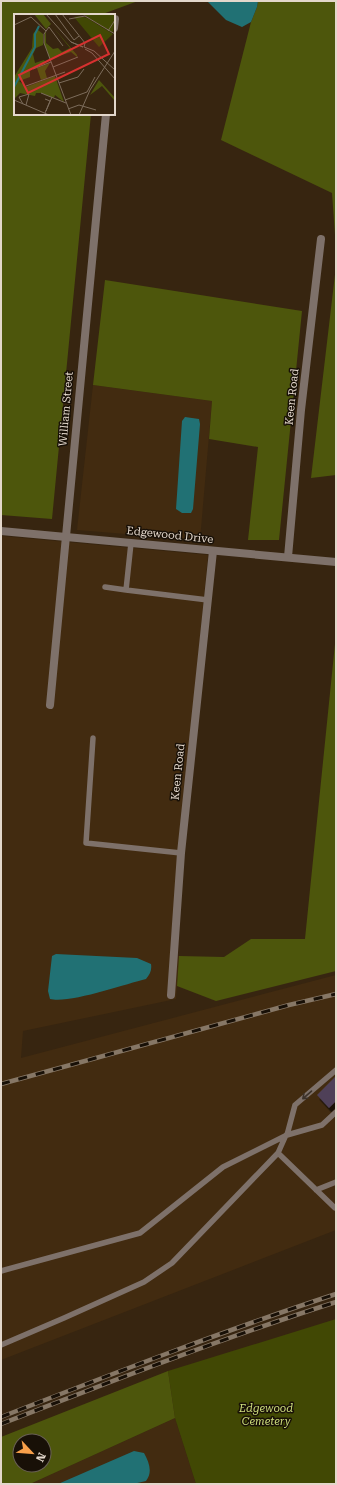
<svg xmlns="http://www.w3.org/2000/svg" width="337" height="1485" viewBox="0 0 337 1485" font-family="'Roboto Serif',serif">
  <defs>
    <filter id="shadow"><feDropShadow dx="2.5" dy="4.5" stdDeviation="0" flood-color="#0009"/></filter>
  </defs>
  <rect width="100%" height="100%" fill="#372510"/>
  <path fill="#422b10" d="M 93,385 L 212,401 L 200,540 L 77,530 Z
    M 1,536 L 208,555 L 170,954 L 179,956 L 176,999 L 23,1031 L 21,1058 L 336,975 L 336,1230 L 1,1360 Z
    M 175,1418 L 196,1484 L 30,1484 Z"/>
  <path fill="#414804" d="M 336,1319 L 336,1484 L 196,1484 L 175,1418 L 168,1371 Z"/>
  <path fill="#4d560c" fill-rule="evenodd" d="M 1,1 L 138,1 L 100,15 L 15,15 L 15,114 L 91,114 L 52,519 L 1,515 Z
    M 258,1 L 336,1 L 336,249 L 332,193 L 221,140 L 251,22 L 257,7 Z
    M 336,266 L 336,475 L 311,478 Z
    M 105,280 L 302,311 L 279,540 L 248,540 L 258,447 L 209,439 L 212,401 L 93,385 Z
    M 336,634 L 336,971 L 216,1001 L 177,986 L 179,956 L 224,957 L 251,939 L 305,939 Z
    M 168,1371 L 175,1418 L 30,1484 L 1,1484 L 1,1437 ZM 20,1441 L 44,1441 L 44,1465 L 20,1465 Z"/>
  <path fill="#217174" d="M 207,1 L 258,1 L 257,7 L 251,22 L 242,27 L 226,20 Z
    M 185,417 L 199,419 L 200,424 L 193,509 L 191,513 L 182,513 L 176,509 L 182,421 Z
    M 56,954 L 137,958 L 151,964 C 152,970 150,974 146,979 C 125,984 69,1004 50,999 L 48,991 L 52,956 Z
    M 134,1451 L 144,1453 C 149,1462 153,1472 146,1481 L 133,1484 L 58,1484 Z"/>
  <path fill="#4f4159" filter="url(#shadow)" d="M 336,1076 L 336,1101 L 329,1108 L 317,1095 Z"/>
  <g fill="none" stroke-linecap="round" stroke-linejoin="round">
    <path stroke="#7e716a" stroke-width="5.5" d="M 131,543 L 126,590 L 208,600
      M 105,587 L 126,590
      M 93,738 L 86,843 L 181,853
      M 336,1070 L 295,1105 L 287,1135 L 322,1125 L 336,1112
      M 278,1153 L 286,1135
      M 316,1190 L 336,1182
      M 1,1271 L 140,1233 L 223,1167 L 287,1135
      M 1,1345 L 64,1318 L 144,1282 L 172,1263 L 278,1153 L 335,1208 L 336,1208"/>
    <path stroke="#7e716a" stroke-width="8" d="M 114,28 L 115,19
      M 288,557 L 301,410 L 321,239
      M 50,705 L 106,114
      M 171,995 L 181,853 L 213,551"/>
    <path stroke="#7e716a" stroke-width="8" d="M 1,531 L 336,562"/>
    <defs>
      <path id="rail" d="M 1,1084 L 289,1005 L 336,994
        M 1,1417 C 112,1374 223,1331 336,1294
        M 1,1424 C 112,1381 223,1338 336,1302"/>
    </defs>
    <use href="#rail" stroke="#867766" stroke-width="4.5"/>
    <use href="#rail" stroke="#181007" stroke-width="3" stroke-dasharray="9" stroke-linecap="butt"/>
  </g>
  <defs><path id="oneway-shaft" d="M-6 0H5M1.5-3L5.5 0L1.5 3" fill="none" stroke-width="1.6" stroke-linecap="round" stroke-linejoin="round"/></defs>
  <use stroke="#3c322a" href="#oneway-shaft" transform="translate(307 1095) rotate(139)"/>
  <g text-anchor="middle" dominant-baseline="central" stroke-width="3" stroke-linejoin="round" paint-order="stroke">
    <g font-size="11" fill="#e3d7cb" stroke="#181007">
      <text transform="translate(292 397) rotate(-84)">Keen Road</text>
      <text transform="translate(66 409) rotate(-85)">William Street</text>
      <text transform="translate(170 535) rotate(6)">Edgewood Drive</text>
      <text transform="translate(178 772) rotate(-84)">Keen Road</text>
    </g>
    <g font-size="11" font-style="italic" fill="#cddd7c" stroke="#181007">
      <text x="266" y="1408">Edgewood<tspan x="266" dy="13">Cemetery</tspan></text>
    </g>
  </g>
  <g transform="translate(14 14)">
    <rect width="101" height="101" fill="#372510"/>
    <path d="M 73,0 L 101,0 L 99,19 L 71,2 ZM 65,2 L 73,4 L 99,20 L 85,33 L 60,3 Z" fill="#414804"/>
    <path d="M 20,0 L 29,0 L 37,10 L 32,15 ZM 26,11 L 24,16 L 29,20 L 29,31 L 22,34 L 19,40 L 21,49 L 30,46 L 32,49 L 16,56 L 16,63 L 5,67 L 12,73 L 41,62 L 50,88 L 41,81 L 40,84 L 27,79 L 22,79 L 21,82 L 6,79 L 0,85 L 0,63 L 18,34 L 19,20 ZM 39,13 L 63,41 L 63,43 L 57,38 L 36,45 L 30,29 L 31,19 L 32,17 L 32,29 L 39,35 L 44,34 L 48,38 L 56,34 ZM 36,49 L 31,57 L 33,64 L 27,66 L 23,54 ZM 85,66 L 101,84 L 101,87 L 88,72 L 76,81 Z" fill="#4d560c"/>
    <path fill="none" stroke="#217174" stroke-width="2" d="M 0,73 L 21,33 L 21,20 L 25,12"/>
    <path fill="none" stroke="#7c6c5b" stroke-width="1" d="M 32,0 L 57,28 L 69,33 L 57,28M 41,0 L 60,26 L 65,22M 48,0 L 71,29 L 70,33 L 80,37 L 101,56M 55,5 L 71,2 L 101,20M 0,11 L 17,3 L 32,17M 94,17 L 101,6M 49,32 L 35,13 L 30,20 L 30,29 L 57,101M 71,35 L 78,39 L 101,65M 39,53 L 64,43M 19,55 L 37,48M 45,69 L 64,63 L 70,55M 12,72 L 51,58M 27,79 L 52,89M 31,85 L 36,87 L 32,97M 0,86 L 35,101M 51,86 L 73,78 L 81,63M 9,90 L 5,83 L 15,80 L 12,91M 54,95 L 65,91 L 82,96M 31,99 L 38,83M 65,101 L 76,76 L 101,37"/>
    <path fill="#d73130" fill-opacity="0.15" stroke="#d73130" stroke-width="2" d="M 86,21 L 95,40 L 14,79 L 5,61 Z"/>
    <rect width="101" height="101" fill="none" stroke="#e3d7cb" stroke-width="2"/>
  </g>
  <rect width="337" height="1485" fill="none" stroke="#e3d7cb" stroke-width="4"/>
  <g transform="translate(32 1453) rotate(116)"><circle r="19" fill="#181007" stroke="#696055"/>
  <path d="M0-3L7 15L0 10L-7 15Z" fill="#f8a04b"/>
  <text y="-6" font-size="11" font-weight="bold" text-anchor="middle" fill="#e3d7cb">N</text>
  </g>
</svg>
